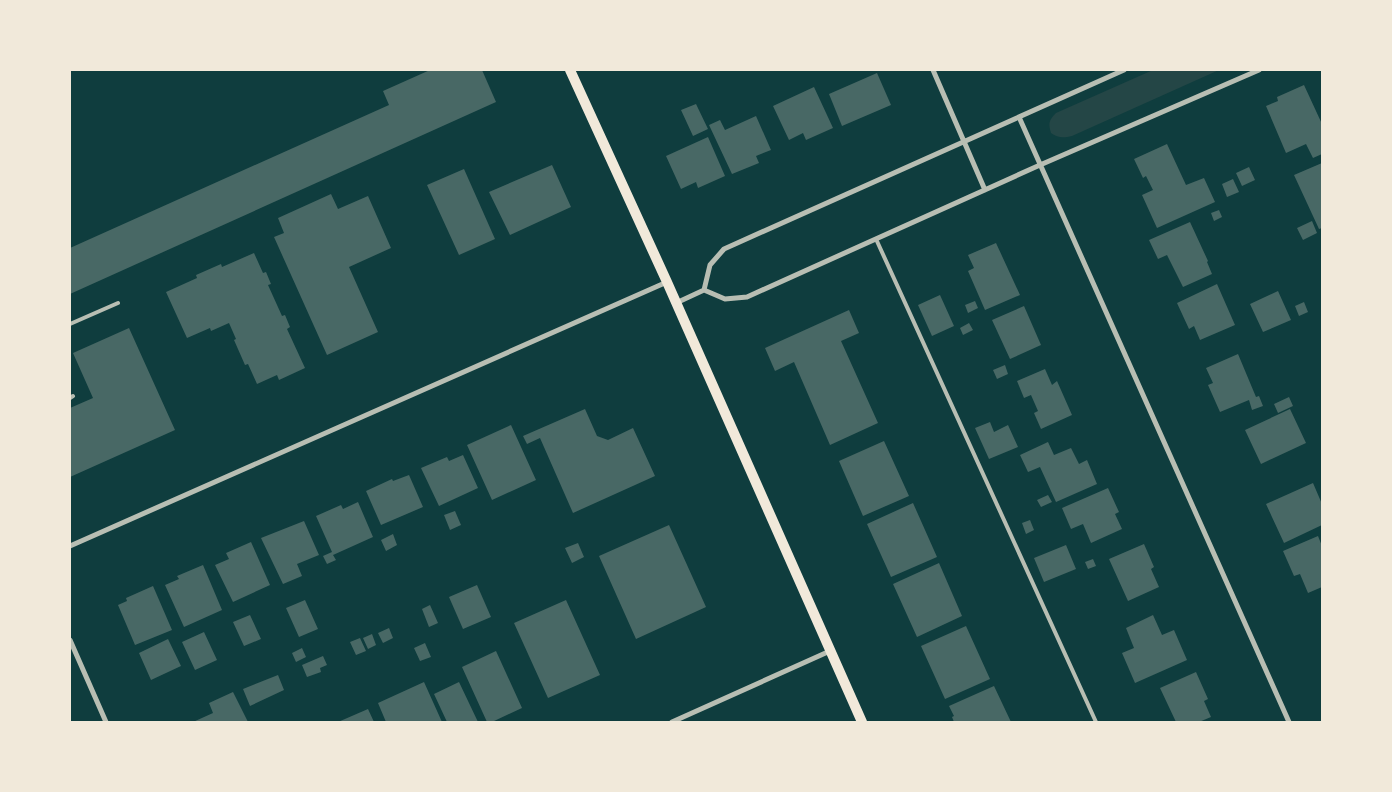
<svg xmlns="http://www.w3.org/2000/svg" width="1392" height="792" viewBox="0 0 1392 792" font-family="Arial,sans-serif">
  <rect width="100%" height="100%" fill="#0f3d3e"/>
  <path fill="#244646" d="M 1153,70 L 1219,70 L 1072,136 C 1063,138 1058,138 1051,133 C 1048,123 1049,120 1056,113 Z"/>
  <path fill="#486865" d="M 430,70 L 482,70 L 496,102 L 70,294 L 70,248 L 389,105 L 383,91 Z
    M 877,73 L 891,105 L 842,126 L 829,94 Z
    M 1304,85 L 1322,124 L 1322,154 L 1313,158 L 1306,144 L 1286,153 L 1266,106 L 1278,101 L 1277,97 Z
    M 814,87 L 833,128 L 806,140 L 803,133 L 789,140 L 773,106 Z
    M 696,104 L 708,129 L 693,136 L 681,110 Z
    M 756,116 L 771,150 L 756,156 L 759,163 L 732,174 L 709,125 L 720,120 L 725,130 Z
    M 708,137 L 725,176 L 698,188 L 696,182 L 681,189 L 666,156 Z
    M 1167,144 L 1186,185 L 1204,178 L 1215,202 L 1157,228 L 1142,195 L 1153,190 L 1146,176 L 1143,178 L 1134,159 Z
    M 1322,163 L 1322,228 L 1319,229 L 1294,175 Z
    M 552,165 L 571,207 L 510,235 L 489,192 Z
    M 1249,167 L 1255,180 L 1242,186 L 1236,173 Z
    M 464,169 L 495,239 L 459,255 L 427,185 Z
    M 1233,179 L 1239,192 L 1227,197 L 1222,184 Z
    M 331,194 L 338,209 L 368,196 L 391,248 L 349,267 L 378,332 L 327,355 L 274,237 L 284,233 L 278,218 Z
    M 1219,210 L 1222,217 L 1214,221 L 1211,213 Z
    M 1312,221 L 1317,233 L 1303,240 L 1297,228 Z
    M 1190,222 L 1208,261 L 1207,262 L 1212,274 L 1183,287 L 1167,255 L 1158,259 L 1149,240 Z
    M 996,243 L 1020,295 L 985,310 L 968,271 L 974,268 L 968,255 Z
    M 254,253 L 263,273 L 266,272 L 271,284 L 268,285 L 282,316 L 285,315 L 290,327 L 287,329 L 305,368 L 279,380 L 277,375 L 257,384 L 248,364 L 245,365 L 234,340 L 236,339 L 229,323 L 211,331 L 210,328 L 187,338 L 166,292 L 197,278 L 196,275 L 221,264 L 222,267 Z
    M 1217,284 L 1235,325 L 1200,340 L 1194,326 L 1189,329 L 1177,303 Z
    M 1278,291 L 1291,320 L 1263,332 L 1250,304 Z
    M 940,295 L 954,326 L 932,336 L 918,305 Z
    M 975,301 L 978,308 L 968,313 L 965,305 Z
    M 1304,302 L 1308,312 L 1299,316 L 1295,306 Z
    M 1024,306 L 1041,345 L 1010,359 L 992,320 Z
    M 849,310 L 859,333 L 841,341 L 878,423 L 830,445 L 794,362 L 775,371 L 765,348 Z
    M 969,323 L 973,330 L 963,335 L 960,328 Z
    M 129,328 L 175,430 L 70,477 L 70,408 L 93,398 L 73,353 Z
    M 1238,354 L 1256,397 L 1259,396 L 1263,406 L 1252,410 L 1249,400 L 1220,412 L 1208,385 L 1213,383 L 1206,368 Z
    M 1005,365 L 1008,374 L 997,379 L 993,370 Z
    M 1045,369 L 1052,385 L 1057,381 L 1072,415 L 1041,429 L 1034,413 L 1038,411 L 1031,395 L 1024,398 L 1017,381 Z
    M 1289,397 L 1293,406 L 1278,413 L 1274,404 Z
    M 585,409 L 597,436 L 608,440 L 633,428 L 655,476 L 573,513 L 540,438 L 527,444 L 523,436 Z
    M 1290,409 L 1306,443 L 1261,464 L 1245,430 Z
    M 990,422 L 994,432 L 1008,425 L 1018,447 L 989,459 L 975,428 Z
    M 511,425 L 536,480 L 492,500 L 467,445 Z
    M 884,441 L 909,496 L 863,516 L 839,461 Z
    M 1048,442 L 1054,455 L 1071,448 L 1079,464 L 1087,460 L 1097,484 L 1056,502 L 1040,467 L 1028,472 L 1020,455 Z
    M 463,455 L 478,488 L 439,506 L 421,468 L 447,457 L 449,461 Z
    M 409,475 L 423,507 L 381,525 L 366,491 L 392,479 L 393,481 Z
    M 1313,483 L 1322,504 L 1322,525 L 1284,543 L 1266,504 Z
    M 1108,488 L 1119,512 L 1115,514 L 1122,529 L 1091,543 L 1083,524 L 1071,529 L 1062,508 Z
    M 1048,495 L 1052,502 L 1041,507 L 1037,500 Z
    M 358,502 L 373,537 L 333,555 L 336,560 L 327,564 L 323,556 L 332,552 L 316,516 L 341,505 L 343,509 Z
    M 913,503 L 937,557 L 891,577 L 867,524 Z
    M 455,511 L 461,525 L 450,530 L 444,515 Z
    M 1030,520 L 1034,530 L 1026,534 L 1022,523 Z
    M 304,521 L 319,555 L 297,564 L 302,576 L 283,584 L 261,538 Z
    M 669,525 L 706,607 L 636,639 L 599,556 Z
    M 393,534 L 397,545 L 386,551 L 381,540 Z
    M 1318,536 L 1322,546 L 1322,587 L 1308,593 L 1300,574 L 1294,576 L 1283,551 Z
    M 251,542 L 270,585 L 233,602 L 215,565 L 229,559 L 226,553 Z
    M 578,543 L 584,557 L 572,563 L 565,548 Z
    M 1144,544 L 1154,567 L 1151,569 L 1159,587 L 1128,601 L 1109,559 Z
    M 1066,545 L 1076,569 L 1044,582 L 1034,558 Z
    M 1093,559 L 1096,566 L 1088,569 L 1085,562 Z
    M 939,563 L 962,616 L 917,637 L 893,584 Z
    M 203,565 L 222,610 L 184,627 L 165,585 L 179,579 L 177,576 Z
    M 477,585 L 491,617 L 463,629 L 449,597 Z
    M 153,586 L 172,630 L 135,645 L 118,605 L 127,601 L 126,598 Z
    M 305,600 L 318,629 L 299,637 L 286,608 Z
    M 566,600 L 600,675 L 548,698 L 514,623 Z
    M 430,605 L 438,623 L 429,627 L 422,609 Z
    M 250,615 L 261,639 L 244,646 L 233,622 Z
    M 1153,615 L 1162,635 L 1174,630 L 1187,660 L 1135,683 L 1122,653 L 1134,648 L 1126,628 Z
    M 966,626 L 990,679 L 945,699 L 921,646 Z
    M 389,628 L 393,638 L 383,643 L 378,633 Z
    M 204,632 L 217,660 L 195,670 L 182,642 Z
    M 372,634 L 376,645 L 368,649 L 363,638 Z
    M 360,638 L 366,651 L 356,655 L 350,642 Z
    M 168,639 L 181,666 L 151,680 L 139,653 Z
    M 425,643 L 431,657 L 420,661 L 414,648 Z
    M 302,648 L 306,657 L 296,662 L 292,653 Z
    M 496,651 L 522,708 L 492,722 L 487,722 L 462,667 Z
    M 323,656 L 327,665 L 320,668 L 321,672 L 307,677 L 302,665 Z
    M 1196,672 L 1208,699 L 1204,701 L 1211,717 L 1199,722 L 1176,722 L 1160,688 Z
    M 278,675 L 284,690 L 250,706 L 243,689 Z
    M 424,682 L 442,722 L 386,722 L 378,703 Z
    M 459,682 L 478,722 L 447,722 L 434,694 Z
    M 994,686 L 1011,722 L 954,722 L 952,717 L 954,716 L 949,706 Z
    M 233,692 L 248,722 L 193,722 L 213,713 L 209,703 Z
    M 368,709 L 374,722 L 338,722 Z"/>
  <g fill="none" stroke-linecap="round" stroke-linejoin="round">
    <path stroke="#b8beb3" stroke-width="4" d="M 876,239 L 1096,722
      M 70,324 L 118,303
      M 70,398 L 73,396"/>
    <path stroke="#b8beb3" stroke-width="5" d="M 933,70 L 985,190
      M 1019,117 L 1289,722
      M 704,290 L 725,299 L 747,297 L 1040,165 L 1259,70
      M 704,290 L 710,265 L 724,249 L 1124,70
      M 676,303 L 704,290
      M 70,546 L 667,282
      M 70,640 L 106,722
      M 672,722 L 830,651"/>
    <path stroke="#f1e9da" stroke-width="10" d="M 570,70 L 667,282 L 862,722"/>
  </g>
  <rect width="1392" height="792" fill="none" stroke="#f1e9da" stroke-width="142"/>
</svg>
